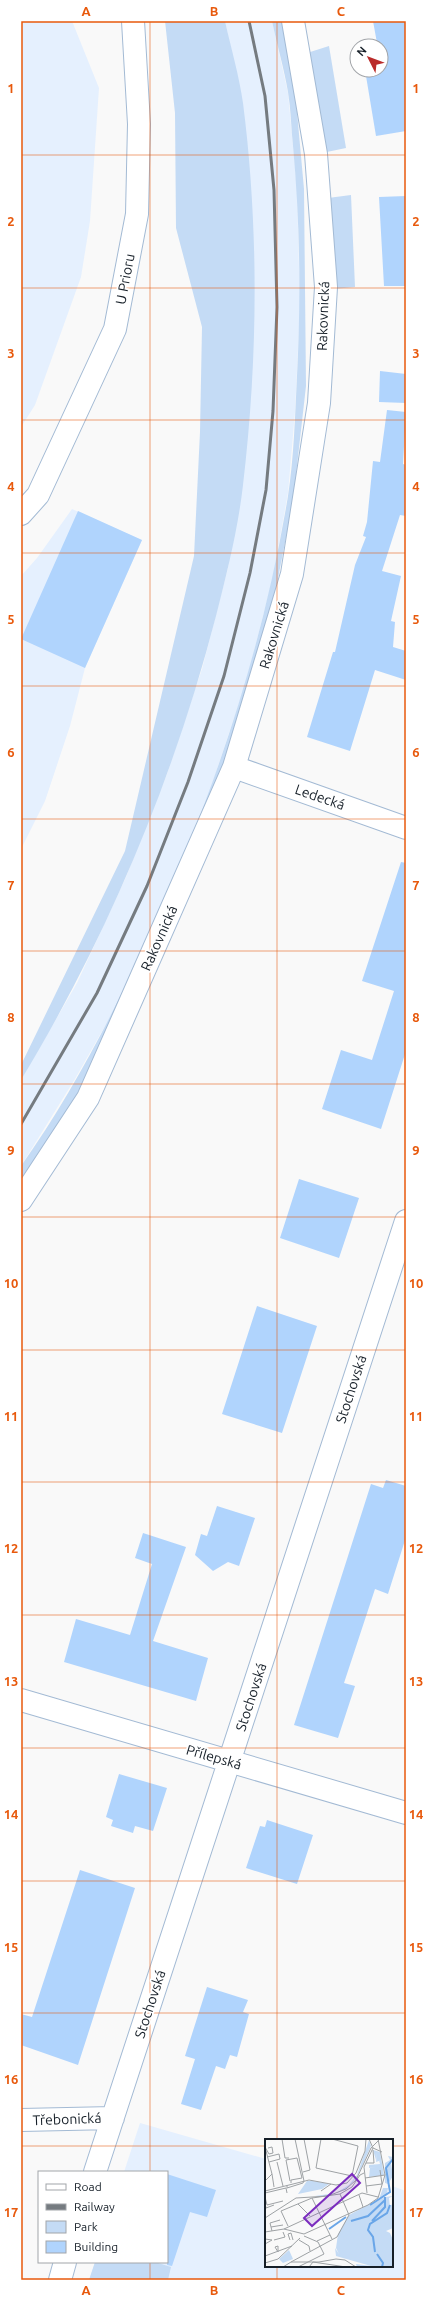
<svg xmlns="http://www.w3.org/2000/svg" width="427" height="2301" viewBox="0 0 427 2301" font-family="Ubuntu,sans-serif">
  <rect width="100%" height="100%" fill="#f9f9f9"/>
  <path fill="#e5f0fe" d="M 21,21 L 72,21 L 99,88 L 90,221 L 81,277 L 35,405 L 21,427 Z
    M 225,21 L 272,21 L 288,93 L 297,189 L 300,308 L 295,412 L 288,493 L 273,577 L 246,682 L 210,790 L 168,895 L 118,1003 L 75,1079 L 21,1166 L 21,1080 L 77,983 L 126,877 L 167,774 L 202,669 L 228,568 L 252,351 L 254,307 L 251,192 L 242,100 Z
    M 72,509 L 142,540 L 85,668 L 70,726 L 45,801 L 21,849 L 21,576 L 37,558 Z
    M 140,2123 L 266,2159 L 266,2266 L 392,2266 L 392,2186 L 406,2191 L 406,2280 L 89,2280 L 95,2262 L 167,2262 L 167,2172 L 124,2172 Z"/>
  <path fill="#c4dbf5" d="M 165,21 L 225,21 C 231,48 239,75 243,103 C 259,228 258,359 243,485 C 238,529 227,573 216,616 C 174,778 108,936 21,1080 L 21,1065 L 125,851 L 194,556 L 200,432 L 202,327 L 176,228 L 175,113 Z
    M 272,21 L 282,21 L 295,90 L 304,189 L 306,386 L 293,501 L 274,599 L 226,763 L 170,901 L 119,1015 L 78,1094 L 21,1179 L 21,1166 C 72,1094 113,1014 150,934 C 214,795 263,647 288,496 C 294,457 295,416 297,376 C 301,299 300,222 293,146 C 291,128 291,110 288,92 C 284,68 277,45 272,21 Z
    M 329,46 L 346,148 L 322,153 L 307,53 Z
    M 351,195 L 355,287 L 333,289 L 328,198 Z
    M 95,2262 L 155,2262 L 171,2267 L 168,2280 L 89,2280 Z"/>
  <path fill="#b0d4fd" d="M 373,21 L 406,21 L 406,131 L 376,136 L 365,70 L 381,70 L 381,46 L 362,46 L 377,43 Z
    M 406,196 L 406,286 L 384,286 L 379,197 Z
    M 380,371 L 406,374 L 406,403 L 379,402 Z
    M 387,410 L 406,412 L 403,464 L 406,465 L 406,516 L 400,515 L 382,571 L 401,576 L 391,621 L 395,622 L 393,647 L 406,651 L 406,680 L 375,670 L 350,751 L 307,737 L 333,652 L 335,652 L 355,565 L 366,537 L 363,536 L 367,522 L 373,461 L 380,462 Z
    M 78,511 L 142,540 L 85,668 L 21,639 Z
    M 401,862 L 406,863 L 406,1051 L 381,1129 L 322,1109 L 341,1050 L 372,1060 L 394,991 L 362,981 Z
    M 299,1179 L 359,1198 L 339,1258 L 280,1238 Z
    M 257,1306 L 317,1326 L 282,1433 L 222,1414 Z
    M 386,1480 L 406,1486 L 406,1537 L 388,1594 L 375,1589 L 344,1683 L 355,1686 L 338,1738 L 294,1725 L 371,1484 L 383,1488 Z
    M 217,1506 L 255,1518 L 239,1566 L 228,1562 L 213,1571 L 195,1555 L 201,1534 L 207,1536 Z
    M 143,1533 L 186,1547 L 153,1641 L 208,1658 L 196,1701 L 64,1662 L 76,1619 L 130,1635 L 152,1564 L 135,1558 Z
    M 119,1774 L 167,1788 L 153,1831 L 135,1826 L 133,1833 L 111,1826 L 113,1820 L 106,1817 Z
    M 267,1820 L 313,1835 L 297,1884 L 246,1868 L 260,1826 L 265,1827 Z
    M 80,1870 L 135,1888 L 78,2065 L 21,2045 L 21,2014 L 32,2017 Z
    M 207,1987 L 248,2000 L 243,2012 L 249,2014 L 237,2057 L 230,2055 L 225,2069 L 216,2066 L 201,2110 L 181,2104 L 195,2059 L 185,2056 Z
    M 167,2174 L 216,2190 L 207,2217 L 190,2212 L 172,2266 L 167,2265 Z"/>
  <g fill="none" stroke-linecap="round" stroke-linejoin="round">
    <defs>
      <path id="minor" d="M 21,514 L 38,495 L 115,329 L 137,214 L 139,124 L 133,21
        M 234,767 L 406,828
        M 21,1200 L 88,1098 L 234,767 L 292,574 L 319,403 L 326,287 L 316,154 L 293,21
        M 21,1700 L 406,1813
        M 21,2120 L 113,2118
        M 95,2172 L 406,1221
        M 60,2280 L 65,2262"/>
    </defs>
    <use href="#minor" stroke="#a3bad4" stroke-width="24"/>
    <use href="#minor" stroke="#fff" stroke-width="22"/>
    <path stroke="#757b80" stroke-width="3" d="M 21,1124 L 97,993 L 147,886 L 188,782 L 224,676 L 250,573 L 266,490 L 273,411 L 277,307 L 274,190 L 265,96 L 249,21"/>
  </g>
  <path fill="none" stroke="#e8590c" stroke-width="1" stroke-opacity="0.55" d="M 150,21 L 150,2172M 277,21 L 277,2140M 21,155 L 406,155M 21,288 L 406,288M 21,420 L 406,420M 21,553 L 406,553M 21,686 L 406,686M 21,819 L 406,819M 21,951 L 406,951M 21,1084 L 406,1084M 21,1217 L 406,1217M 21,1350 L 406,1350M 21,1482 L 406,1482M 21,1615 L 406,1615M 21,1748 L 406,1748M 21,1881 L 406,1881M 21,2013 L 406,2013M 21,2146 L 266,2146M 392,2146 L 406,2146M 150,2262 L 150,2280M 277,2266 L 277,2280"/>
  <g text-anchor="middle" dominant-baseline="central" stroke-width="3.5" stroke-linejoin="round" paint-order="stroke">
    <g font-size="14" fill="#161f28" stroke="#fff">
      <text transform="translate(125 279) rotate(-79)">U Prioru</text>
      <text transform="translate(323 316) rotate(-88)">Rakovnická</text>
      <text transform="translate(274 635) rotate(-73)">Rakovnická</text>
      <text transform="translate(320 797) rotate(19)">Ledecká</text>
      <text transform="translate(159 938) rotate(-66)">Rakovnická</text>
      <text transform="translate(351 1389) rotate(-72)">Stochovská</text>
      <text transform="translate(251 1697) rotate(-72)">Stochovská</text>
      <text transform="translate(214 1757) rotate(16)">Přílepská</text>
      <text transform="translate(150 2004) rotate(-72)">Stochovská</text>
      <text transform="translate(67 2119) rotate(-2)">Třebonická</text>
    </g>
  </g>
  <g transform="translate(265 2139)">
    <rect width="128" height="128" fill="#f9f9f9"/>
    <path d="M 104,1 L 106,7 L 93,36 L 87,44 L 81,50 L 71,54 L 65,56 L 60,57 L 50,57 L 71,54 L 84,46 L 92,36 ZM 108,11 L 115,13 L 119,36 L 104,38 L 105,29 L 112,28 L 104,29 L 104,26 L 115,25 L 114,21 L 114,22 L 111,23 L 112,13 L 111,21 ZM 123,17 L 128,18 L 126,24 L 128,37 L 123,45 L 120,44 L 120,24 L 125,21 ZM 42,42 L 48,42 L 64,45 L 57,50 L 33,55 ZM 118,49 L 123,49 L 122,55 L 106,65 L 120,58 L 128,57 L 124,59 L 125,68 L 128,64 L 128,89 L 121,92 L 125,94 L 128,101 L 128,128 L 92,128 L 91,125 L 106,127 L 71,117 L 70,109 L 74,115 L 71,109 L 73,95 L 84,76 L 114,60 ZM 24,111 L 28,120 L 18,124 L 14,120 Z" fill="#c4dbf5"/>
    <path fill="none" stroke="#6aa6e8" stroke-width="2" d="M 105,66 L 125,53 L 121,29 L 128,20M 86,82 L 103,77 L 120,61M 107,82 L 120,68 L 120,58M 64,90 L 81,78M 110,113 L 108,98 L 103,91 L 105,85 L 122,74 L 125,66M 112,115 L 118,124 L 117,128"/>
    <path fill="none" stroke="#9ea2a5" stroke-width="1" d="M 17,0 L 20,19 L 24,19M 56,0 L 51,29 L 87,37 L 93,7 L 67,0M 104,0 L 108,9 L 117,13M 0,8 L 4,15 L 8,14 L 7,8 L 3,9M 2,18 L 14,15 L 15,20 L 4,23M 12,23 L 18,47M 101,24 L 109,24 L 108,11M 38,33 L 45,31 L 39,0M 7,35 L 9,48M 100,39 L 120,36M 0,42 L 7,35 L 0,8M 25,42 L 21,21 L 32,19 L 37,39 L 26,41 L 26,44M 22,46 L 22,49 L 38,44 L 39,42 L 30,0M 101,47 L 117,45 L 115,31M 0,52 L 44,41 L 71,46 L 82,44 L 91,34 L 100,12 L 101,0M 56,52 L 66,45M 0,54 L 21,49 L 22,54M 102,54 L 99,28 L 108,9M 94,56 L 98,68M 0,58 L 2,66 L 18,62M 47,59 L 67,100M 0,64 L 1,69 L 9,66M 33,65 L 45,77M 0,79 L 31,59 L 63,57 L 81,50 L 91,41 L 106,9 L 115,0M 23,87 L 16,72 L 47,59 L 75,55 L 87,48 L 95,36 L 99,34M 6,88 L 18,86M 19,90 L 39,95 L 103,66 L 113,59 L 120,36 L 113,0M 7,92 L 5,84 L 15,81M 0,93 L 19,90 L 97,54 L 113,58M 0,100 L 7,101 L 0,105M 9,101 L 20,98 L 18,93M 25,101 L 23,95 L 26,94 L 28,101M 34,101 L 44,107 L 45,112M 52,102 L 65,96M 13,107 L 13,113 L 10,108 ZM 0,117 L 27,107M 26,123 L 72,98 L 84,76 L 75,55M 0,124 L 13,120 L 35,99M 18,128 L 26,123 L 54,123 L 71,120 L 80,121 L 91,128M 33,128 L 59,115 L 53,103 L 39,97M 44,128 L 48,123 L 81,128"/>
    <path fill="#7b2cbf" fill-opacity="0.15" stroke="#7b2cbf" stroke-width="2" d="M 87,35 L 95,44 L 47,87 L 39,79 Z"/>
    <rect width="128" height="128" fill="none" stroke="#161f28" stroke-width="2"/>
  </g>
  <rect width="427" height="2301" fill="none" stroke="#ffffff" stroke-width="44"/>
  <rect x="38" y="2171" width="130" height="92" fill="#ffffff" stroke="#a2a5a9"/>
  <rect x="46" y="2184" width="20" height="6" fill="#ffffff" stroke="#a2a5a9"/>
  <text x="74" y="2191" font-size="12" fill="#161f28">Road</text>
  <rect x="46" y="2204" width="20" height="6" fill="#757b80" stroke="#a2a5a9"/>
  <text x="74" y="2211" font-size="12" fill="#161f28">Railway</text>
  <rect x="46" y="2221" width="20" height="12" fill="#c4dbf5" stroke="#a2a5a9"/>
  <text x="74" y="2231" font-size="12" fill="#161f28">Park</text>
  <rect x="46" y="2241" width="20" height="12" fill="#b0d4fd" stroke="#a2a5a9"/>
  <text x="74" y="2251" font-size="12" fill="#161f28">Building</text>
  <g transform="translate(369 58) rotate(312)"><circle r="19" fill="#ffffff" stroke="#a2a5a9"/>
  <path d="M0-3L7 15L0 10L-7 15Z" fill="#ba2b2a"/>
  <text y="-6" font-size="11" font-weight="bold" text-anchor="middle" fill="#161f28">N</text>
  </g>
  <rect x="22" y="22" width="383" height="2257" fill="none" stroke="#e8590c" stroke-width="1.5"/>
  <g font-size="13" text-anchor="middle" font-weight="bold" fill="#e8590c">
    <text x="86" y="16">A</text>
    <text x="214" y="16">B</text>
    <text x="341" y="16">C</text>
    <text x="11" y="93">1</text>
    <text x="416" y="93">1</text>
    <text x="11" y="226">2</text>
    <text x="416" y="226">2</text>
    <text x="11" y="358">3</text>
    <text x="416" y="358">3</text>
    <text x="11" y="491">4</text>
    <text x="416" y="491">4</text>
    <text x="11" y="624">5</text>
    <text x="416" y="624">5</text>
    <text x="11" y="757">6</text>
    <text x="416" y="757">6</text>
    <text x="11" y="890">7</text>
    <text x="416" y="890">7</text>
    <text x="11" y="1022">8</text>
    <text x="416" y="1022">8</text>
    <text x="11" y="1155">9</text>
    <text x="416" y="1155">9</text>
    <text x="11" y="1288">10</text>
    <text x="416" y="1288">10</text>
    <text x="11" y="1421">11</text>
    <text x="416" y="1421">11</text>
    <text x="11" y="1553">12</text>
    <text x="416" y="1553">12</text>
    <text x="11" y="1686">13</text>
    <text x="416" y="1686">13</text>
    <text x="11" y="1819">14</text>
    <text x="416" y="1819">14</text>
    <text x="11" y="1952">15</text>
    <text x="416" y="1952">15</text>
    <text x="11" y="2084">16</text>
    <text x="416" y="2084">16</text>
    <text x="11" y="2217">17</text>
    <text x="416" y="2217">17</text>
    <text x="86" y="2295">A</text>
    <text x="214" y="2295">B</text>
    <text x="341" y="2295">C</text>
  </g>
</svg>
